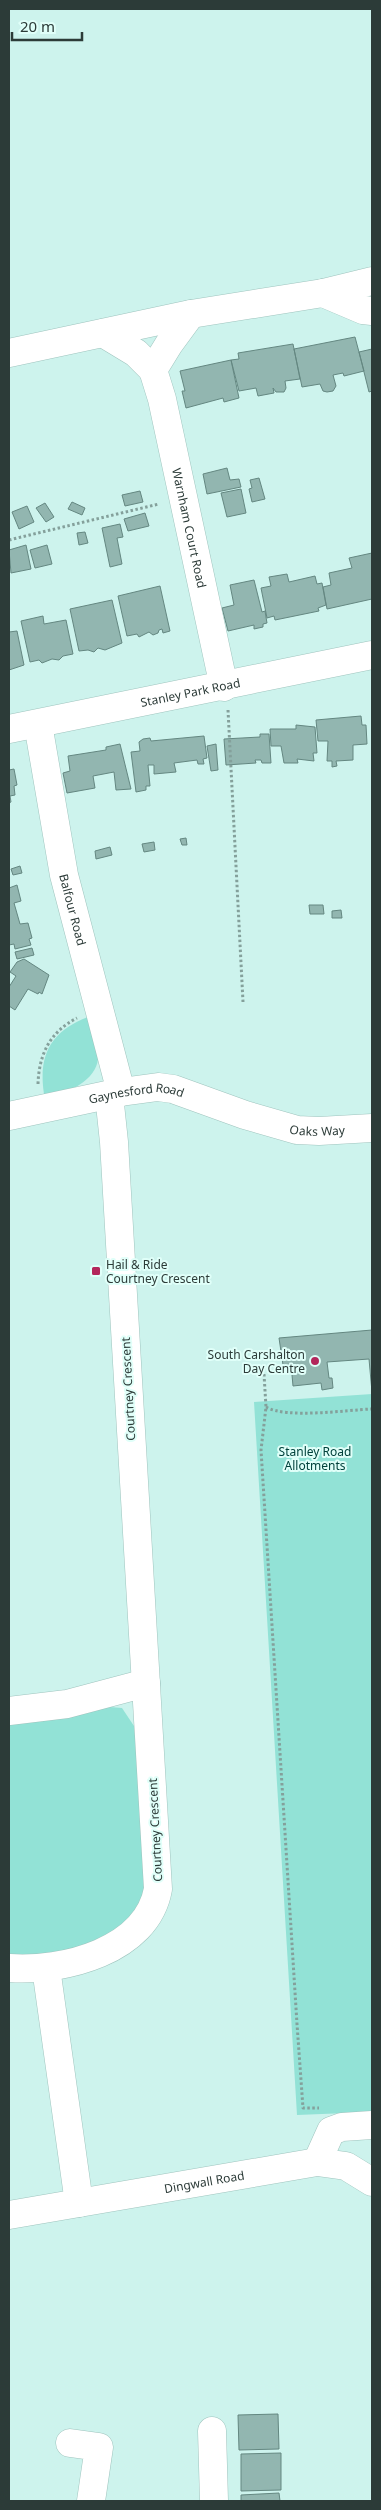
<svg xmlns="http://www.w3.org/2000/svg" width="381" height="2510" viewBox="0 0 381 2510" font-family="'Noto Sans',sans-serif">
  <rect width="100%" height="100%" fill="#cdf3ed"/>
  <path fill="#92e2d6" d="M 88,1017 C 91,1029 99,1047 98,1059 C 96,1081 64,1097 44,1094 C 38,1055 51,1031 88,1017 Z
    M 372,1394 L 372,2112 L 297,2115 L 254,1402 Z
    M 110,1707 L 122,1708 L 136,1729 L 146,1858 L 143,1906 L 109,1935 L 54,1956 L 9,1954 L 9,1721 Z"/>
  <path fill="#92b6b0" stroke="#648781" d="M 355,337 L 364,371 L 344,376 L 343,373 L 333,375 L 336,386 L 333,391 L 327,392 L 323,391 L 320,384 L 302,387 L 294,349 Z
    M 293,344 L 300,379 L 285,381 L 286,388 L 284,392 L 276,392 L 273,388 L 274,393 L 258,396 L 256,388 L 239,391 L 231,360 L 239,359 L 238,353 Z
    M 372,349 L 372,391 L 369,392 L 359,352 Z
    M 231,360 L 239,398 L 224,402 L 223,398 L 186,408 L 182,391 L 185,391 L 180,371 Z
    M 227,468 L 230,480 L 239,479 L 241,487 L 207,494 L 203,474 Z
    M 259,478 L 265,499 L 252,502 L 249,489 L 252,488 L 250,480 Z
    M 241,489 L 246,513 L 227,517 L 221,493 Z
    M 140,491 L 143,502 L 125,506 L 122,495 Z
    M 72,502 L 85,508 L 82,515 L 68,509 Z
    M 45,503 L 54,517 L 46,522 L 36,508 Z
    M 27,506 L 34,522 L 19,529 L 12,512 Z
    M 145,513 L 149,526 L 128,531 L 124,519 Z
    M 120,524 L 123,537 L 117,538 L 122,564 L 110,567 L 102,528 Z
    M 85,532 L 88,543 L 79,545 L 77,533 Z
    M 26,545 L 31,569 L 11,573 L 9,550 Z
    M 47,545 L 52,564 L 35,568 L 30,550 Z
    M 372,553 L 372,599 L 327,609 L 323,587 L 331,585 L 329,573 L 352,568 L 349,558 Z
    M 287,574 L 289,582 L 315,576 L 317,584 L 322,583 L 326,605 L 318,608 L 319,611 L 275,620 L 274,616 L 267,618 L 261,588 L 271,586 L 269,577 Z
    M 254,580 L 262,612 L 265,611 L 267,623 L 263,624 L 263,627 L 254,629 L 254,625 L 228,631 L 222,608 L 234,605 L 230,585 Z
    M 160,586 L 170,631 L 163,633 L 162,629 L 159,630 L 158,633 L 153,635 L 149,632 L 139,637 L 137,634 L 127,636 L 118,596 Z
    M 112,600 L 122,643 L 105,650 L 98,648 L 94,652 L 88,650 L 79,651 L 70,609 Z
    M 43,616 L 44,624 L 66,620 L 73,654 L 63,656 L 59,660 L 52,659 L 42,663 L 39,660 L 30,662 L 21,621 Z
    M 17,631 L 24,665 L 9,670 L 9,632 Z
    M 361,716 L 362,725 L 366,725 L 367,744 L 353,745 L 353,760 L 336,761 L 337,766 L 332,767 L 332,761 L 327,761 L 328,741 L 318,741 L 316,720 Z
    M 296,725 L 315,727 L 317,753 L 313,753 L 314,761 L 297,759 L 298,763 L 284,763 L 281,746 L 271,746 L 270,729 L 296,729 Z
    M 260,734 L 269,734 L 271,763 L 262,763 L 261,760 L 255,760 L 256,763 L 226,765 L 224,739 L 260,737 Z
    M 204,736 L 207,758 L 203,759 L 204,764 L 198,764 L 197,760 L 174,763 L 176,772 L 154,774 L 154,765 L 148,765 L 150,786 L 146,786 L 146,790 L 136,792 L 131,752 L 140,751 L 139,742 L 143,739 L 150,738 L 151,741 Z
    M 120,744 L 131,789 L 116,790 L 114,772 L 93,776 L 95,788 L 67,793 L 63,773 L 70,771 L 68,756 L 106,750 L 106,747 Z
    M 216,744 L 218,770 L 211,771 L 207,746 Z
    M 14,769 L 17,785 L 14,786 L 15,795 L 10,796 L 11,802 L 9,803 L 9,770 Z
    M 186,838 L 187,845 L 182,845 L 180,839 Z
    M 154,842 L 155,850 L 144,852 L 142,844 Z
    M 110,847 L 112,855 L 96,859 L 95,851 Z
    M 20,866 L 22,873 L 13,875 L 11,869 Z
    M 17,885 L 21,901 L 14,903 L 20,924 L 28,923 L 32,938 L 29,939 L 31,945 L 15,949 L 14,944 L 9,945 L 9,888 Z
    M 309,905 L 323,905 L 324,914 L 310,914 Z
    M 341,910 L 342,918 L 332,918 L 332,911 Z
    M 32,948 L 34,955 L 17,959 L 15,952 Z
    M 24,959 L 49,975 L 42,994 L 39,992 L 38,994 L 28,989 L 15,1010 L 9,1006 L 9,987 L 16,976 L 10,972 L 17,962 Z
    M 372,1330 L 372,1392 L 369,1359 L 327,1362 L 329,1378 L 332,1378 L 333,1388 L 322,1390 L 321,1383 L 293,1386 L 291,1364 L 283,1365 L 279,1338 Z
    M 278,2414 L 279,2449 L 239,2450 L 238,2415 Z
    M 281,2453 L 281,2490 L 241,2491 L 241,2454 Z
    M 279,2493 L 280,2501 L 241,2501 L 241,2495 Z"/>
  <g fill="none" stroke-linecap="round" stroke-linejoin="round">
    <defs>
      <g id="minor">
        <path d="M 323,293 L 363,310 L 372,311"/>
        <path id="s1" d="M 191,314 L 169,344 L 153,370 L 162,399 L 224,687"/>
        <path d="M 103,333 L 136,353 L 153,370"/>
        <path d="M 9,353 L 191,314 L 323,293 L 372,281"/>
        <path id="s2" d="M 38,724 L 64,875 L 121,1092"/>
        <path id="s3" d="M 9,729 L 372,655"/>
        <path id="s4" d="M 9,1116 L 121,1092 L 158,1087 L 173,1089 L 245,1115 L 297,1130 L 319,1131 L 372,1128"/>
        <path d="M 9,1711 L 67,1704 L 146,1683"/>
        <path d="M 9,1968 C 63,1972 147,1951 158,1889 L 114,1142 L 109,1095"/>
        <path d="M 46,1968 L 79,2203"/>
        <path d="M 317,2162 L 331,2131 L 342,2127 L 372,2125"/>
        <path id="s5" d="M 9,2215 L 317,2162 L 346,2166 L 372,2182"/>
        <path d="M 212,2431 L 214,2501"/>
        <path d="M 70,2443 L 99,2447 L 91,2501"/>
      </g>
    </defs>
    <use href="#minor" stroke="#9fc4be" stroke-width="29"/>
    <path stroke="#84a09b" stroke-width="3" stroke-dasharray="2.5 2.5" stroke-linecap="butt" d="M 9,540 L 159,504
      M 228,710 L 243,1002
      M 38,1084 C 39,1054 50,1032 77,1018
      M 264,1374 L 266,1407 L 261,1450 L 297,2024 L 303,2108 L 319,2108
      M 266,1407 C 287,1419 346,1410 372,1409"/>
    <use href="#minor" stroke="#fff" stroke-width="28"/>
  </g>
  <g fill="#b3265b" stroke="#e0fff9" stroke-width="2">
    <rect x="91" y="1266" width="10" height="10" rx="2.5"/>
    <circle cx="315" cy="1361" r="5"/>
  </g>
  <g text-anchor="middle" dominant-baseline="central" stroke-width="4" stroke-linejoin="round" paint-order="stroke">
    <g font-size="12" fill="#2c3b38" stroke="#e0fff9">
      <text stroke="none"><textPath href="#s1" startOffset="230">Warnham Court Road</textPath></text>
      <text stroke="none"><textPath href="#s3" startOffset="185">Stanley Park Road</textPath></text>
      <text stroke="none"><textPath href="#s2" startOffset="189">Balfour Road</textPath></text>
      <text stroke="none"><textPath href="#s4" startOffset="130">Gaynesford Road</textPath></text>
      <text stroke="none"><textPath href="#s4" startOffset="318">Oaks Way</textPath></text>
      <text transform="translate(128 1389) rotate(-93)">Courtney Crescent</text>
      <text transform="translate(155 1830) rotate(-93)">Courtney Crescent</text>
      <text stroke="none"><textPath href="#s5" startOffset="198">Dingwall Road</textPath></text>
    </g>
    <g font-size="12" fill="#2c3b38" stroke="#e0fff9" text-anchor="start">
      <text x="106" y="1264">Hail &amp; Ride<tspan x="106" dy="14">Courtney Crescent</tspan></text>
      <text x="305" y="1354" text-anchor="end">South Carshalton<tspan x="305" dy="14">Day Centre</tspan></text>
    </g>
    <g font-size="12" fill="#01413b" stroke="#e0fff9">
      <text x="315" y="1451">Stanley Road<tspan x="315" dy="14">Allotments</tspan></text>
    </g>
  </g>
  <rect width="381" height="2510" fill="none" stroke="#2c3b38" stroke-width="20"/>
  <path d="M12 32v8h70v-8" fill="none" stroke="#2c3b38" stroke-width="2.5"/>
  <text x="20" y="32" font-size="15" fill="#2c3b38" stroke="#e0fff9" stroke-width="4" paint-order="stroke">20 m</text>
</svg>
